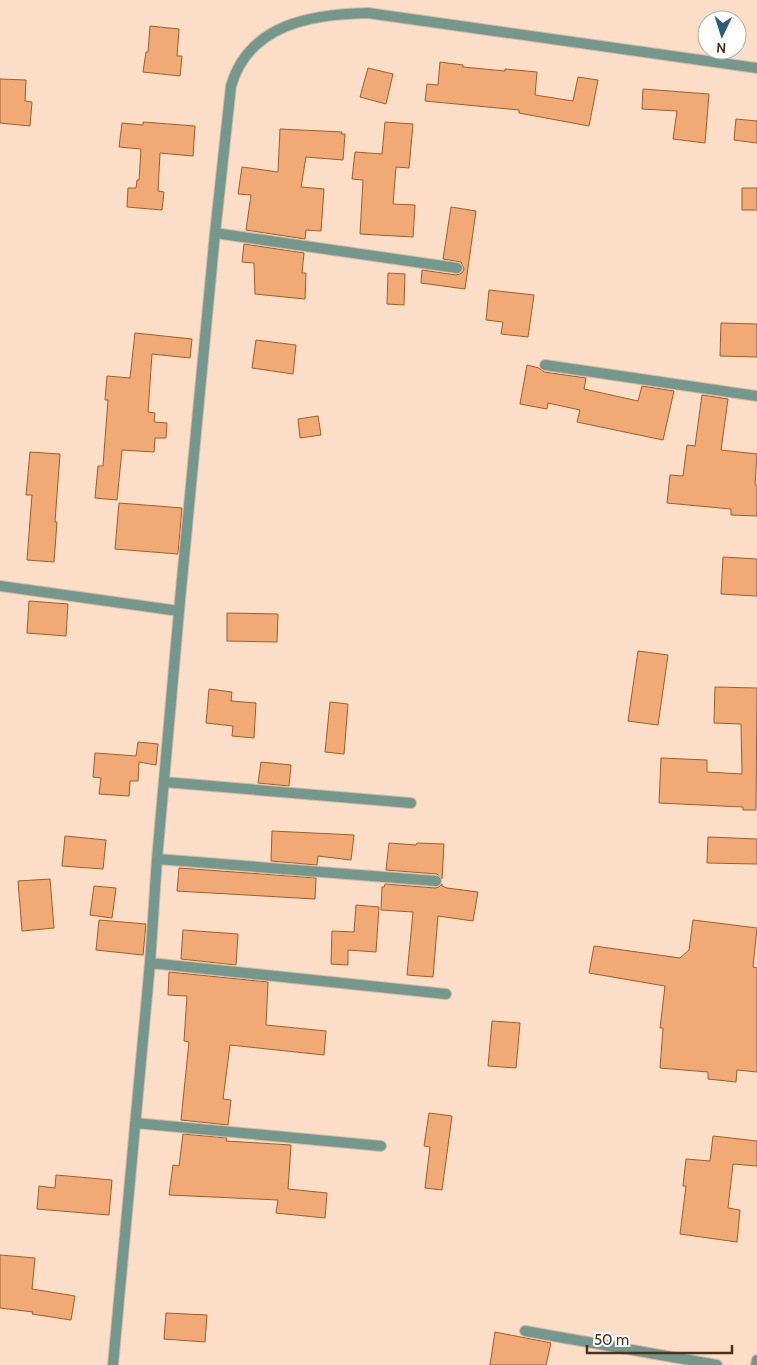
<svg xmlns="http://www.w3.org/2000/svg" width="757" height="1365" viewBox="0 0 757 1365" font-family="Cabin,sans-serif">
  <rect width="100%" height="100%" fill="#fbddc8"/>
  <path fill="#f1aa75" stroke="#9f5e28" d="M 150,26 L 179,29 L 177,56 L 182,56 L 180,76 L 143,72 L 146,52 L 148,52 Z
    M 440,62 L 463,65 L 463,67 L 505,71 L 505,69 L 537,72 L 535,95 L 573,101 L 578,77 L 598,80 L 589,126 L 519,113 L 519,110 L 425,101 L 427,84 L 438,85 Z
    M 368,68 L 393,74 L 386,104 L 360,97 Z
    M 0,79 L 26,80 L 25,101 L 32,102 L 30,126 L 0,123 Z
    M 643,89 L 709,94 L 705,143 L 673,139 L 677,111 L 642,109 Z
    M 736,119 L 757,121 L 757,143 L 734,140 Z
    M 143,122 L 195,126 L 193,156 L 160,153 L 158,191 L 164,192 L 162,210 L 127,207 L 128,188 L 136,188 L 137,180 L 139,180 L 141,149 L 119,147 L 122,123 L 143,125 Z
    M 385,122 L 413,124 L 409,168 L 396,167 L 393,204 L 415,205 L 413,237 L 360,234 L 363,180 L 352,179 L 355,152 L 382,154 Z
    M 280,129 L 342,132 L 341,134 L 345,134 L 343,160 L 306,157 L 301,187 L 324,189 L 321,231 L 306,230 L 305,239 L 246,230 L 251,195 L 238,194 L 242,167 L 278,172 Z
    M 742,188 L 757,188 L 757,210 L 742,210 Z
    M 451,207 L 476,211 L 465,289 L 421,283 L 422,270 L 456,275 L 462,273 L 464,269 L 461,262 L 443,259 Z
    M 244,244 L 304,253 L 302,273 L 306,273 L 305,299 L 255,294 L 254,263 L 242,262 Z
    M 388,273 L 405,274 L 404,305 L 387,304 Z
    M 489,290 L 534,295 L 528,337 L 501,334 L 503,322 L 486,320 Z
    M 721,323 L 757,324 L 757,357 L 720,356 Z
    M 135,333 L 192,339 L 190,358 L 152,354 L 148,412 L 155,413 L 154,422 L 167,423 L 166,438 L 155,438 L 154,452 L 122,450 L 117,500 L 95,498 L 98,466 L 103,466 L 108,400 L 105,400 L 107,376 L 130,378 Z
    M 256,340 L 296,345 L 293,374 L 252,368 Z
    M 527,365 L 539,368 L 544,372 L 586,378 L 584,389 L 638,401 L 642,386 L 674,391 L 663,440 L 577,422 L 580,410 L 548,403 L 547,409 L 520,404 Z
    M 702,395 L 728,399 L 721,450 L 757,454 L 755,485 L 757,486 L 757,516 L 731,515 L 731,509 L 667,503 L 670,475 L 683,476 L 687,445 L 695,446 Z
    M 318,416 L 321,435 L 300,438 L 298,419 Z
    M 30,452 L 60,454 L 55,522 L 57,522 L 54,562 L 27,560 L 32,495 L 26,495 Z
    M 119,503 L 182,508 L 178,554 L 115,549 Z
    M 723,557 L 757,559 L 757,596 L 721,594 Z
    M 29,601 L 68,604 L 66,636 L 27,633 Z
    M 227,613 L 278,614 L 277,642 L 227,641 Z
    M 638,651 L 668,655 L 658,725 L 628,721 Z
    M 715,687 L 757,688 L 756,810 L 743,810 L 743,807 L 659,803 L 661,758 L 707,760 L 707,772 L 742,774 L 741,724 L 714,723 Z
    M 209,689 L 232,692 L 231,701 L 256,703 L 254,738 L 232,736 L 233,726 L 206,723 Z
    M 330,702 L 348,704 L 344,754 L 325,752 Z
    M 138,742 L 158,744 L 156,765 L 139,762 L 138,781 L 130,781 L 129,796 L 99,794 L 101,778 L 93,777 L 95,753 L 136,756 Z
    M 261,762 L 291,765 L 289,786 L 258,783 Z
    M 272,831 L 354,835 L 351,860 L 318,856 L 317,865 L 271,861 Z
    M 65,836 L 106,840 L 103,869 L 62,866 Z
    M 708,837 L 757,839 L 757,864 L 707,863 Z
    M 389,843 L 416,845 L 417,843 L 444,844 L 442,879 L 437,874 L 386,870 Z
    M 179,868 L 316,878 L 315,899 L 177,891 Z
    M 50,879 L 54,928 L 22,931 L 18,881 Z
    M 385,884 L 435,888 L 439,887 L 442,884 L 442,886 L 447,888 L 478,892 L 473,921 L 438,916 L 433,977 L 407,975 L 413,912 L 381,910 L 382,887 L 384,887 Z
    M 94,886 L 116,888 L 112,918 L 90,915 Z
    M 356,905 L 379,907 L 376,952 L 348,950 L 348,965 L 331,964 L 332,931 L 354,932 Z
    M 99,920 L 146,924 L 143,955 L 96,950 Z
    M 693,920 L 757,928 L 753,967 L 757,968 L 757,1072 L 737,1070 L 736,1082 L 708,1079 L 708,1072 L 660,1068 L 663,1028 L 660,1028 L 665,986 L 589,973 L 594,946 L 680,958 L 689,950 Z
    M 183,930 L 238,934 L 236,965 L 181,959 Z
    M 169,972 L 268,982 L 266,1025 L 326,1031 L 324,1055 L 230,1045 L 223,1099 L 231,1100 L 228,1125 L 181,1120 L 189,1042 L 184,1041 L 187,996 L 168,995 Z
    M 492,1021 L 520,1023 L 516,1068 L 488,1066 Z
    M 429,1113 L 452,1116 L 442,1190 L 425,1188 L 430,1147 L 424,1146 Z
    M 183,1134 L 227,1138 L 226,1141 L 291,1145 L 288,1189 L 327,1193 L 325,1218 L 276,1213 L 278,1200 L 169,1195 L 173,1165 L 179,1166 Z
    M 713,1136 L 757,1141 L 757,1166 L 733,1164 L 728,1208 L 740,1210 L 737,1242 L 680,1234 L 686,1186 L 683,1186 L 686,1159 L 710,1161 Z
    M 56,1175 L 112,1180 L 109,1215 L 37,1209 L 39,1186 L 55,1188 Z
    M 0,1255 L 35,1258 L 32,1289 L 75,1296 L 71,1320 L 32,1314 L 33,1312 L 0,1308 Z
    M 166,1313 L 207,1315 L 205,1342 L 164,1339 Z
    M 495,1332 L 551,1343 L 546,1365 L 490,1365 Z"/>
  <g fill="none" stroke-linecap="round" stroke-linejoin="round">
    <defs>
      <path id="street" d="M 215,233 L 457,268
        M 545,365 L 757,396
        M 0,586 L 179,611
        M 164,782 L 411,803
        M 157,859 L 436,881
        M 150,963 L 446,994
        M 135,1123 L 381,1146
        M 525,1331 L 717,1365
        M 113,1365 L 150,963 L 157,859 L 179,611 L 215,233 L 231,86 C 249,24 312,14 368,13 L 757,68
        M 756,1365 L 757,1360"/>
    </defs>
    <use href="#street" stroke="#d8bba5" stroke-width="12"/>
    <use href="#street" stroke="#74988e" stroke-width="10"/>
  </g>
  <g transform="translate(722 35) rotate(184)"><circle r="24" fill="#ffffff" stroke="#b8ada4"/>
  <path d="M0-4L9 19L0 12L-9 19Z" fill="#2b5d7b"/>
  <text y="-8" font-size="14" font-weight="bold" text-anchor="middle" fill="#4e311b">N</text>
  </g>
  <path d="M587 1345v8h145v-8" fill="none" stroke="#4e311b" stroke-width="2.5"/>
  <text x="594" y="1345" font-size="15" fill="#4e311b" stroke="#ffffff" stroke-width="4" paint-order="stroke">50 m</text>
</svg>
